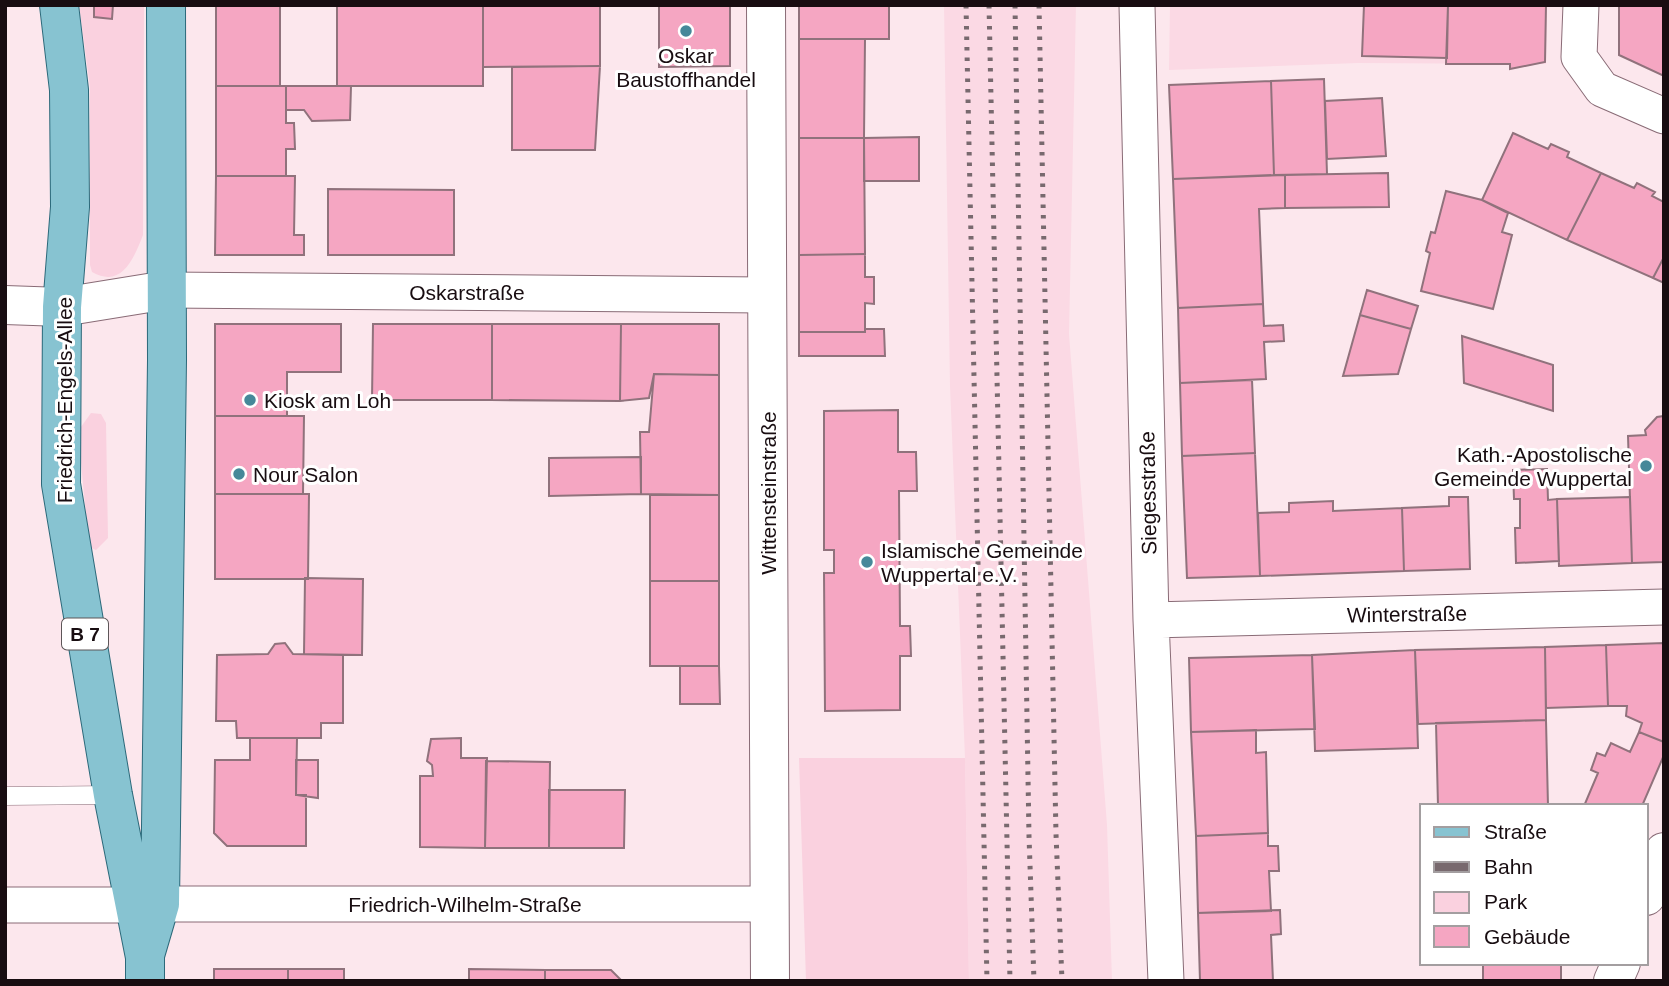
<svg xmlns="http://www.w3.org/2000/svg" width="1669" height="986" viewBox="0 0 1669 986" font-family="Helvetica,sans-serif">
  <rect width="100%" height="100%" fill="#fce7ed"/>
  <path fill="#fbd9e4" d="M 944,5 L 1076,5 L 1069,334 L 1107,825 L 1112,981 L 969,981 L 965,758 L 950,386 Z
    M 1170,5 L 1547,5 L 1546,64 L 1358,63 L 1169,70 Z"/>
  <path fill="#fad1df" d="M 79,5 L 144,5 L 143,235 C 134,258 122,289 92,272 L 90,265 L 90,87 Z
    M 91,413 L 101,414 L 106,423 L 108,538 L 96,550 L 89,547 L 78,431 Z
    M 799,758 L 965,758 L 969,981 L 806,981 Z"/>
  <path fill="#f5a6c2" stroke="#90727c" stroke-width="2" d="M 94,5 L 113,5 L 112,19 L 94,17 Z
    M 216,5 L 280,5 L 280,86 L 216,86 Z
    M 337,5 L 483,5 L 483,86 L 337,86 Z
    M 483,5 L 600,5 L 600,66 L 483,67 Z
    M 659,5 L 730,5 L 730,66 L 659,67 Z
    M 799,5 L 889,5 L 889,39 L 799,39 Z
    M 1364,5 L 1448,5 L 1447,58 L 1362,56 Z
    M 1448,5 L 1546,5 L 1545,62 L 1510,69 L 1510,64 L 1446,64 Z
    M 1619,5 L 1664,5 L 1664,76 L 1619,55 Z
    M 799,39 L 865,39 L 864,138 L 799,138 Z
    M 600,66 L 595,150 L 512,150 L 512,67 Z
    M 1324,79 L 1327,174 L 1274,175 L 1271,81 Z
    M 1271,81 L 1274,175 L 1173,179 L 1169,85 Z
    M 216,86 L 286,86 L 286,123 L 294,123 L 295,149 L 286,149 L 286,176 L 216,176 Z
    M 286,86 L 351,86 L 350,120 L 312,121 L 304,110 L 286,110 Z
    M 1382,98 L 1386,156 L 1327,159 L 1325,101 Z
    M 1513,133 L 1548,149 L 1551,144 L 1569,152 L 1567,157 L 1601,173 L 1567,240 L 1482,200 Z
    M 919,137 L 919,181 L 864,181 L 864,138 Z
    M 799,138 L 864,138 L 865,254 L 799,255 Z
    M 1388,173 L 1389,207 L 1285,208 L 1285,175 Z
    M 1601,173 L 1634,188 L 1637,183 L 1655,192 L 1652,196 L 1664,202 L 1664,257 L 1653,278 L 1567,240 Z
    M 1285,175 L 1285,208 L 1259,209 L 1263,304 L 1178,308 L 1173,179 Z
    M 216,176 L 295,176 L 294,235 L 304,235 L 304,255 L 215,255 Z
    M 328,189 L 454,190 L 454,255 L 328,255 Z
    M 1446,191 L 1482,200 L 1508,213 L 1502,232 L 1512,235 L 1493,309 L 1421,291 L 1430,253 L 1426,251 L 1431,232 L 1435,233 Z
    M 865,254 L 865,277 L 874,277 L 874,304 L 865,303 L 865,332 L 799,332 L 799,255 Z
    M 1664,257 L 1664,283 L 1653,278 Z
    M 1367,290 L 1418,306 L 1411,329 L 1360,315 Z
    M 1263,304 L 1264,326 L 1283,325 L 1284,341 L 1264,342 L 1266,379 L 1180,383 L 1178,308 Z
    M 1360,315 L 1411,329 L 1398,374 L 1343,376 Z
    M 215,324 L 341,324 L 341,372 L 287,372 L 287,416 L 215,416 Z
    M 373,324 L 492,324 L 492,400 L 372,400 Z
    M 492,324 L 621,324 L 620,401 L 492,400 Z
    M 621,324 L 719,324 L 719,375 L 654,374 L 649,398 L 620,401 Z
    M 865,329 L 884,329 L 885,356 L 799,356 L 799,332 L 865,332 Z
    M 1462,336 L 1553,365 L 1553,411 L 1464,383 Z
    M 654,374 L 719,375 L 719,495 L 641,494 L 640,432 L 649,432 Z
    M 1252,380 L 1255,453 L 1182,456 L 1180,383 Z
    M 898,410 L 898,452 L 916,452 L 917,491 L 899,491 L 900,626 L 910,626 L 911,656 L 900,656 L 900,710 L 825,711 L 824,573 L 834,573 L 834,550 L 824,550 L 824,411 Z
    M 215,416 L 304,416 L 303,494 L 215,494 Z
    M 1664,416 L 1664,562 L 1632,563 L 1628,436 L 1646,435 L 1645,430 L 1657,417 Z
    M 1255,453 L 1260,576 L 1187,578 L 1182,456 Z
    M 641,457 L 641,494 L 549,496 L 549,458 Z
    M 1547,469 L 1548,500 L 1557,499 L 1559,561 L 1516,563 L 1515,528 L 1520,528 L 1520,499 L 1514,499 L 1513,470 Z
    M 215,494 L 309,494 L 308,579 L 215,579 Z
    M 650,495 L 719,495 L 719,581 L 650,581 Z
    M 1449,497 L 1468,497 L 1470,569 L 1404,571 L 1402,508 L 1449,506 Z
    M 1630,497 L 1632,563 L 1559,566 L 1557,499 Z
    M 1333,501 L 1333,511 L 1402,508 L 1404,571 L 1260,576 L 1258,513 L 1289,512 L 1289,503 Z
    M 305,578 L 363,579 L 362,655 L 304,654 Z
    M 650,581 L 719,581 L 719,666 L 650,666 Z
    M 285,643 L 293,654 L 343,655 L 343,723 L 321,723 L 321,738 L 237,738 L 236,721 L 216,721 L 217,655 L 268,654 L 275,644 Z
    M 1664,643 L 1664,742 L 1639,732 L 1642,723 L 1626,716 L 1627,706 L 1608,706 L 1606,645 Z
    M 1606,645 L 1608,706 L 1546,708 L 1545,647 Z
    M 1545,647 L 1546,720 L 1418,724 L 1415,650 Z
    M 1415,650 L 1418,748 L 1315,751 L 1312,655 Z
    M 1312,655 L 1315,729 L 1191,732 L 1189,658 Z
    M 680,666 L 719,666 L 720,704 L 680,704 Z
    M 1546,720 L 1548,806 L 1438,806 L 1436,723 Z
    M 1256,730 L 1256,753 L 1266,752 L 1268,833 L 1196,836 L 1191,732 Z
    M 1639,732 L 1664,742 L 1664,755 L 1642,806 L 1584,806 L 1598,773 L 1591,770 L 1597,753 L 1605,756 L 1611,743 L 1630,752 Z
    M 250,738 L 297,738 L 296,795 L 306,795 L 306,846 L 227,846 L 214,833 L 215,760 L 250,760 Z
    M 461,738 L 461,758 L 487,758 L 485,848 L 420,847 L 420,776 L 433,776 L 432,765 L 427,761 L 431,739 Z
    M 296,760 L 318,760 L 318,798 L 296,795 Z
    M 486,761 L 550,762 L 549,848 L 485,848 Z
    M 549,790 L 625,790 L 624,848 L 549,848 Z
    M 1268,833 L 1268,846 L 1278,846 L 1279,871 L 1269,871 L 1271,911 L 1198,913 L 1196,836 Z
    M 1280,910 L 1281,934 L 1271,935 L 1273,981 L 1200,981 L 1198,913 Z
    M 1561,963 L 1561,981 L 1483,981 L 1483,964 Z
    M 214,969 L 288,969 L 288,981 L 214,981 Z
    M 288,969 L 344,969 L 344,981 L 288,981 Z
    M 469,969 L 545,970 L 545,981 L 469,981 Z
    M 545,970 L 611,970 L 622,981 L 545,981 Z"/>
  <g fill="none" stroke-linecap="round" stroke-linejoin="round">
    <defs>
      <path id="lane" d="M 5,796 L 113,795"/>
      <path id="street" d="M 1137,5 L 1151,620 L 1166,981
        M 1581,5 L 1579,57 L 1602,89 L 1664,116
        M 167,290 L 768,295
        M 1151,620 L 1664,607
        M 160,904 L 770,904
        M 5,905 L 132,905"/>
      <path id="secondary" d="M 766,5 L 770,981
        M 5,305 L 62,307 L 167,290
        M 1646,896 L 1664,852
        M 1613,981 L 1621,963"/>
      <path id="primary" d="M 59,5 L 69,90 L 70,207 L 62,307 L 61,484 L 113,795 L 145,957 L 145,981
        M 145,955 L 160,904 L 167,360 L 166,5"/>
    </defs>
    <use href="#lane" stroke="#896b76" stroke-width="19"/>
    <use href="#street" stroke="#896b76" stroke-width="37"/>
    <use href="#secondary" stroke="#896b76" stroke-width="40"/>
    <use href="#primary" stroke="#2c697a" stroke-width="40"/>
    <use href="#lane" stroke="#fff" stroke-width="18"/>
    <use href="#street" stroke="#fff" stroke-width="35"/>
    <use href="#secondary" stroke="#fff" stroke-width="38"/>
    <use href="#primary" stroke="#87c3d1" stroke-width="38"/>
    <path stroke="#78696e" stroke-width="5" stroke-dasharray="3.5 7" stroke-linecap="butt" d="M 966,5 L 987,981
      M 989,5 L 1010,981
      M 1015,5 L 1029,836 L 1034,981
      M 1039,5 L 1056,834 L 1062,981"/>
  </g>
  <g fill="#468899" stroke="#fff" stroke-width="2.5">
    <circle cx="686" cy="31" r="7"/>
    <circle cx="250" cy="400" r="7"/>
    <circle cx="1646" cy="466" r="7"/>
    <circle cx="239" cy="474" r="7"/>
    <circle cx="867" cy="562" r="7"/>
  </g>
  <g text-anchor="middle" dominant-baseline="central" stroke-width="6" stroke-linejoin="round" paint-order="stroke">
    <rect fill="#fff" stroke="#5d5658" stroke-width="2" x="62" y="618.5" width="46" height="31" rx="5"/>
    <g font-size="19" font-weight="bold" fill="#180d11">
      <text x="85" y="634">B 7</text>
    </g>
    <g font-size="21" fill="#180d11" stroke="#fff" text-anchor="start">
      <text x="686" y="55" text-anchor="middle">Oskar<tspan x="686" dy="24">Baustoffhandel</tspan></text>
      <text x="264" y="400">Kiosk am Loh</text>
      <text x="1632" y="454" text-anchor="end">Kath.-Apostolische<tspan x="1632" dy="24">Gemeinde Wuppertal</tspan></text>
      <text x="253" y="474">Nour Salon</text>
      <text x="881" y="550">Islamische Gemeinde<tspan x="881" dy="24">Wuppertal e.V.</tspan></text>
    </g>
    <g font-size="21" fill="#180d11" stroke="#fff">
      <text x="467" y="292">Oskarstraße</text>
      <text transform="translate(64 400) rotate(-90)">Friedrich-Engels-Allee</text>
      <text transform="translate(768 493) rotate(-90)">Wittensteinstraße</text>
      <text transform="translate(1148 493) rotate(-91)">Siegesstraße</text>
      <text transform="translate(1407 614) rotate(-1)">Winterstraße</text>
      <text x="465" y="904">Friedrich-Wilhelm-Straße</text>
    </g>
  </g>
  <rect width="1669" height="986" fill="none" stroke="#180d11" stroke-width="14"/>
  <rect x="1420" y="804" width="228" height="161" fill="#ffffff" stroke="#a39ea0" stroke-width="2"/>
  <rect x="1434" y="827" width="35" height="10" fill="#87c3d1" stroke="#a39ea0" stroke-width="2"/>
  <text x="1484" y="839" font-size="21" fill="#180d11">Straße</text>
  <rect x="1434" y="862" width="35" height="10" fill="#78696e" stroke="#a39ea0" stroke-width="2"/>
  <text x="1484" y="874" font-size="21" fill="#180d11">Bahn</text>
  <rect x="1434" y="892" width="35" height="21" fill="#fad1df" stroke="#a39ea0" stroke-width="2"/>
  <text x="1484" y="909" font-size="21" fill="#180d11">Park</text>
  <rect x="1434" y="926" width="35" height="21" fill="#f5a6c2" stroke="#a39ea0" stroke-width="2"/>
  <text x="1484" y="944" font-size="21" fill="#180d11">Gebäude</text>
</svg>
